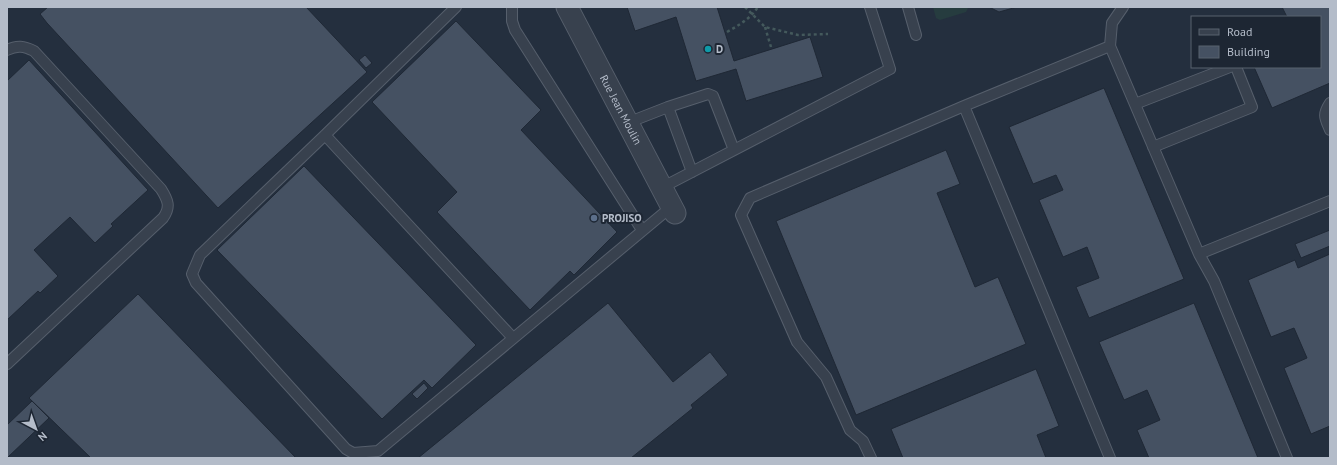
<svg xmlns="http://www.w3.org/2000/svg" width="1337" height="465" viewBox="0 0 1337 465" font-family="'PT Sans',sans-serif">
  <rect width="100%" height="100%" fill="#242f3e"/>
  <path fill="#263c3f" d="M 933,7 L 967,7 L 968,8 L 966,12 L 940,20 L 936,18 Z"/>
  <path fill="#455162" stroke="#1f2835" d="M 48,7 L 306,7 L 367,72 L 218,208 L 47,23 L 40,14 Z
    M 627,7 L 717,7 L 734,61 L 810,37 L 823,77 L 746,101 L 736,69 L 696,81 L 676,17 L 635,31 Z
    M 989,7 L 1017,7 L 999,12 Z
    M 1282,7 L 1330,7 L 1330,83 L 1272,108 L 1254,67 L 1320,67 L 1320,17 L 1287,17 Z
    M 456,21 L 541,110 L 521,130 L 617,232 L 574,275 L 570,271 L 530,310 L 437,212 L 457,192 L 372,102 Z
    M 365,55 L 372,63 L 366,68 L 359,60 Z
    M 29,60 L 148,190 L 111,224 L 113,226 L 95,243 L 70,217 L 34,250 L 58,276 L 40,293 L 38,291 L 7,320 L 7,81 Z
    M 1104,88 L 1184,279 L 1089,318 L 1076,287 L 1099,278 L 1087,247 L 1063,257 L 1039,200 L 1063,190 L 1056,175 L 1033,184 L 1009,127 Z
    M 946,150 L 960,184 L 937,193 L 975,287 L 998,277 L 1026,344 L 856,415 L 776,221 Z
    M 304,166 L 476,345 L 432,388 L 424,380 L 382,419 L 217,250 Z
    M 1330,230 L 1330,246 L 1301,258 L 1295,244 Z
    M 1330,254 L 1330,426 L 1311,434 L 1284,368 L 1307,358 L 1294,328 L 1271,337 L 1248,280 L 1295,260 L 1298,268 Z
    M 138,294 L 296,458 L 91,458 L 29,398 Z
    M 608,303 L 673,382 L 710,352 L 728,375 L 691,405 L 693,408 L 631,458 L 418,458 Z
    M 1194,303 L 1258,458 L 1149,458 L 1137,430 L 1160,420 L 1147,390 L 1124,400 L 1099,342 Z
    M 1036,369 L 1059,426 L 1037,435 L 1046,458 L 903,458 L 891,429 Z
    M 424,383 L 428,388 L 417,399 L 412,394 Z
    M 32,401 L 49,418 L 7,458 L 7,425 Z"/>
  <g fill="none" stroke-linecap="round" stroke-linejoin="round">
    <defs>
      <path id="service" d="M 456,7 L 325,135 L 200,255 L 192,274 L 196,283 L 346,449 L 353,453 L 378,451 L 671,207
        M 512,7 L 512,21 L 515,30 L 642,230
        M 908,7 L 916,35
        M 1123,7 L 1112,23 L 1110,46 L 1199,254 L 1214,281 L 1287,458
        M 7,50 C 17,45 24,46 34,51 L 161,189 C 168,200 171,207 163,218 L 7,364
        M 1330,103 C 1322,115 1325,118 1330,130
        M 1135,104 L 1230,67
        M 964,106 L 1110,458
        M 627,123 L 668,107
        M 325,135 L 513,338
        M 1153,147 L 1252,107 L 1236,67
        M 692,172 L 668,107 L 708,94 L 713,96 L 734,150
        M 661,188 L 890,69 L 870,7
        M 1199,254 L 1330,201
        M 871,458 L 863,441 L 850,430 L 826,377 L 797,342 L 741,215 L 750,198 L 964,106 L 1110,46"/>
      <g id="minor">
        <path id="s1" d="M 567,7 L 675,213"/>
      </g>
    </defs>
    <use href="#service" stroke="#565f6c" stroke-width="12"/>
    <use href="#minor" stroke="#565f6c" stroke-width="23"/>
    <path stroke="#44595c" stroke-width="2.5" stroke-dasharray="3 3" stroke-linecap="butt" d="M 745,7 L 765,27 L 798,35 L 828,34
      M 765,27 L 771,47
      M 727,32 C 739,25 750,19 758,7"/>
    <use href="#service" stroke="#38414e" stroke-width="10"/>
    <use href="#minor" stroke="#38414e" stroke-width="21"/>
  </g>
  <circle fill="#0f9aa8" stroke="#1d2633" stroke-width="1.5" cx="708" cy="49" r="4"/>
  <circle fill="#5c6f8a" stroke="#1d2633" stroke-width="1.5" cx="594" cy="218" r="4"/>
  <g text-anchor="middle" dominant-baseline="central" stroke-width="4" stroke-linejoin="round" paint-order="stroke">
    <g font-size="11" font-weight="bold" fill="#b4bcc9" stroke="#1d2633" text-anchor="start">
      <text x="716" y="49">D</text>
      <text x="602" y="218">PROJISO</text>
    </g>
    <g font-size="11" fill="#b4bcc9" stroke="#1d2633">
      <text stroke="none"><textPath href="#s1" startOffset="116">Rue Jean Moulin</textPath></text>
    </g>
  </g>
  <rect width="1337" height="465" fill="none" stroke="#b4bcc9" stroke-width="16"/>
  <rect x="1191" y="16" width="130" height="52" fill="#1d2633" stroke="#59626f"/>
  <rect x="1199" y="29" width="20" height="6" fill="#38414e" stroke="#59626f"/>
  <text x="1227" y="36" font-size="12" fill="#b4bcc9">Road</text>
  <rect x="1199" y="46" width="20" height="12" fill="#455162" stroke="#59626f"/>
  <text x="1227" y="56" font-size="12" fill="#b4bcc9">Building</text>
  <g transform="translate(36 429) rotate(139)" stroke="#1d2633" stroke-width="3" paint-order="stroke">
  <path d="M0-3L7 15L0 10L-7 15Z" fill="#b4bcc9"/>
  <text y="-6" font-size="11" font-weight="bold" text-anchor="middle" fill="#b4bcc9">N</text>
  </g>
</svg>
